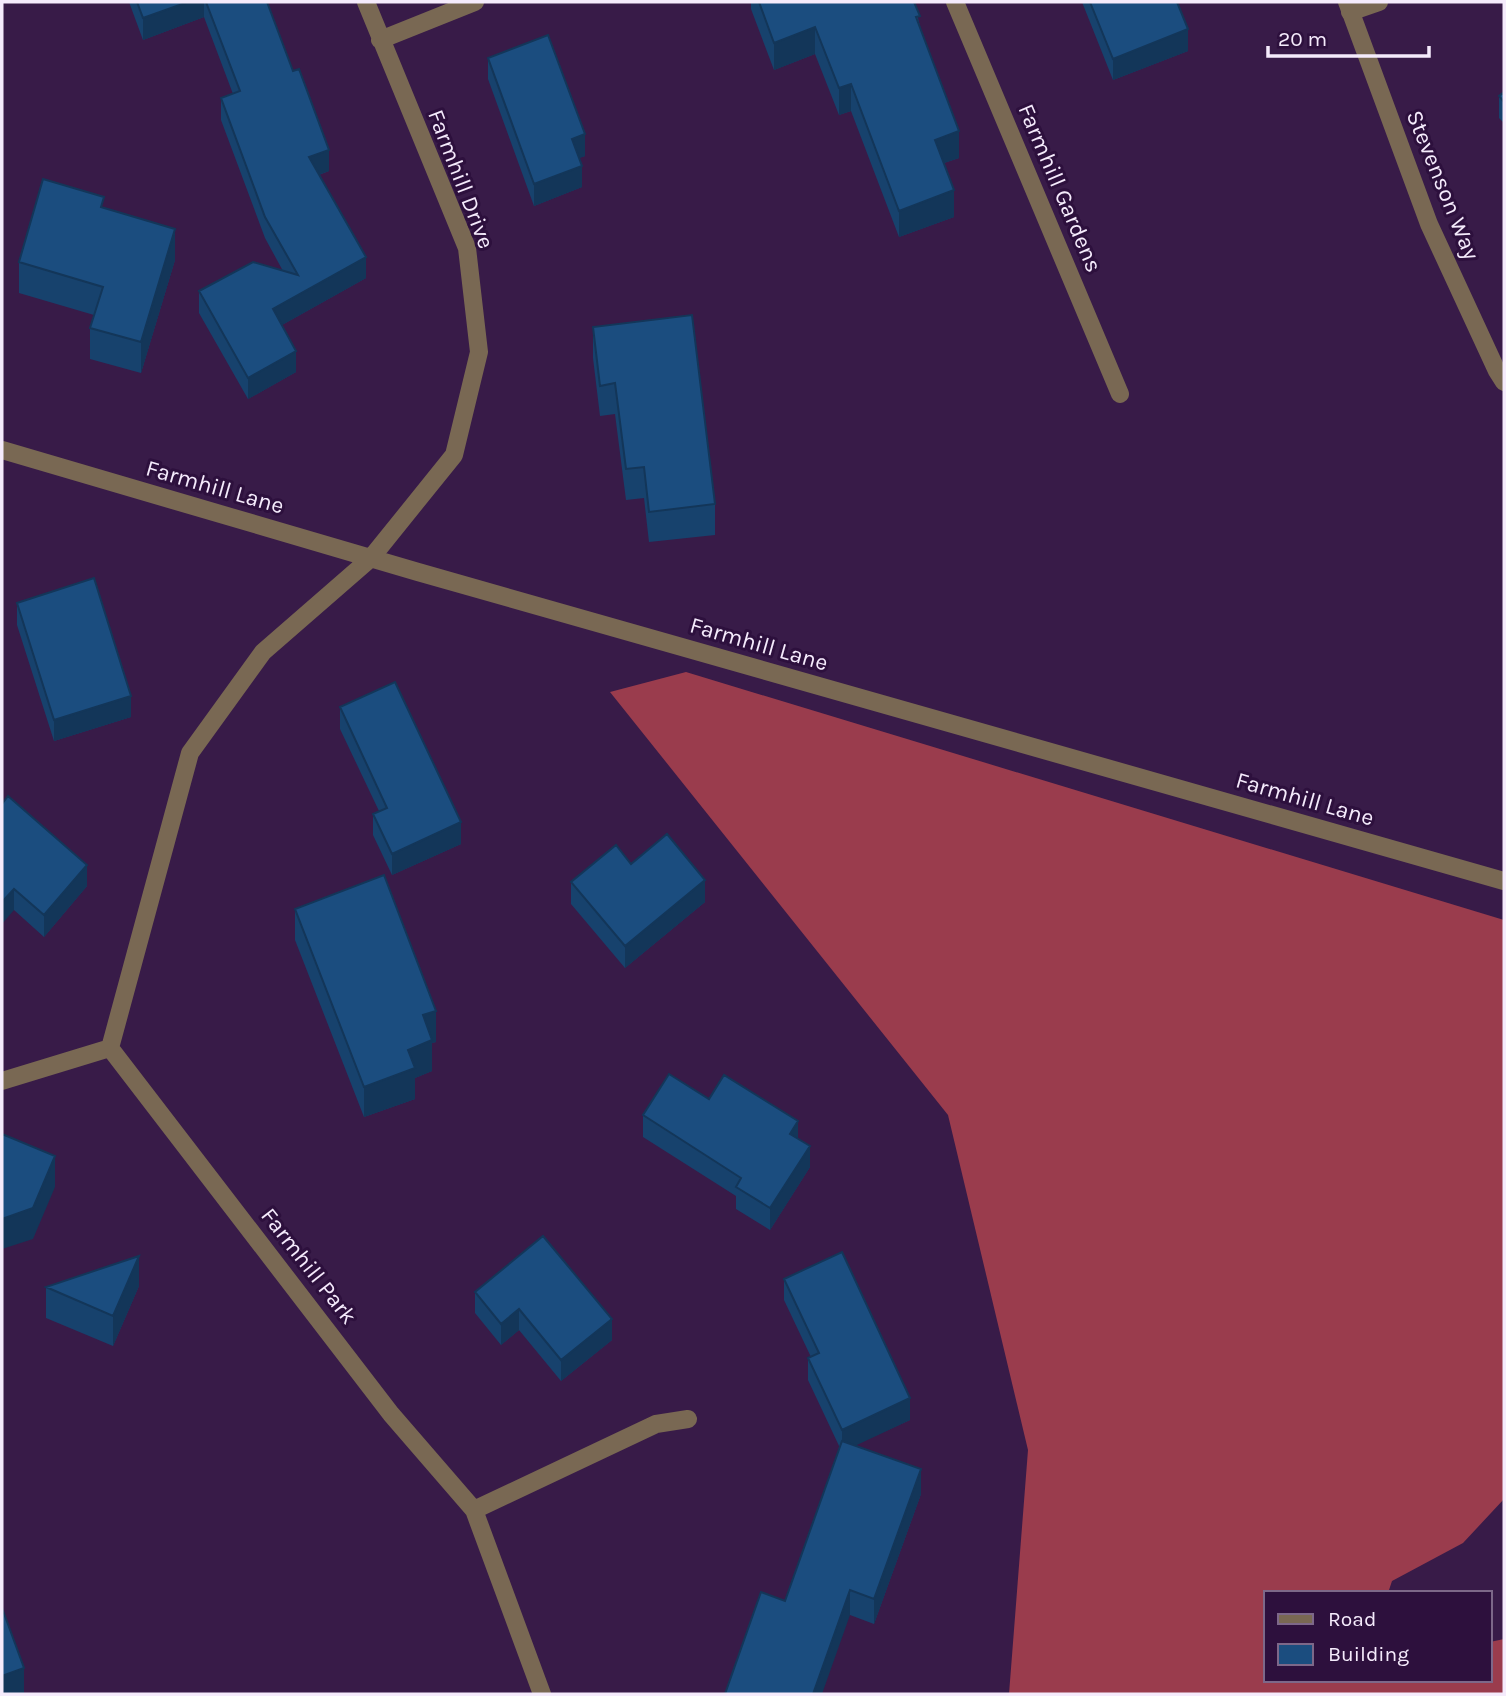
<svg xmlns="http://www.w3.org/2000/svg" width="1506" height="1696" viewBox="0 0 1506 1696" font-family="Karla,sans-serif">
  <rect width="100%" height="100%" fill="#381b48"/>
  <path fill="#9a3c4d" d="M 686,672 L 1504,920 L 1504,1499 L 1463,1543 L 1392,1581 L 1388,1593 L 1266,1593 L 1266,1680 L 1490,1680 L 1490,1642 L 1504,1639 L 1504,1694 L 1009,1694 L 1028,1450 L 948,1115 L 610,692 Z"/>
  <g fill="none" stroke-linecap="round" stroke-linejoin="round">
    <path stroke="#796853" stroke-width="18" d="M 366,2 L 467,248 L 479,352 L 454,455 L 371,558 L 263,652 L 190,753 L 110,1048 L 391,1414 L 474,1510 L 542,1694
      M 955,2 L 1120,394
      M 1347,2 L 1429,224 L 1497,371 L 1504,382
      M 1350,12 L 1379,2
      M 380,40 L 475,2
      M 2,450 L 418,572 L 1504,881
      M 2,1081 L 110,1048
      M 474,1510 L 656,1424 L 688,1419"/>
  </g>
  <path fill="#17426d" d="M 129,2 L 267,2 L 329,171 L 319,175 L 366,278 L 282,325 L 296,372 L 248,399 L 199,313 L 199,291 L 283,271 L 265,238 L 221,120 L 221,98 L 233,94 L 204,17 L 143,40 Z
    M 751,2 L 914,2 L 920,26 L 959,158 L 944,163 L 954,217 L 899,237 L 851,111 L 839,115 L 815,54 L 774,70 L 751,9 Z
    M 1082,2 L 1177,2 L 1188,51 L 1113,80 Z
    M 488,58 L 585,156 L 579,158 L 582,187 L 534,206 L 488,79 Z
    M 1504,92 L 1504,123 L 1499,118 L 1499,96 Z
    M 104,208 L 175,260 L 141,373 L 90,359 L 90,328 L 94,315 L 19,293 L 19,262 Z
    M 593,327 L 715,504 L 715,535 L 649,542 L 644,498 L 626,500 L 615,414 L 600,416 L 593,358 Z
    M 17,603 L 131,717 L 54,741 L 17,625 Z
    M 340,707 L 461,844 L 392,875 L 373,835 L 373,814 L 379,811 L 340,729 Z
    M 2,804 L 87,886 L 44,937 L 14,910 Z
    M 631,864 L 705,902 L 625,968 L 571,904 L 571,882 Z
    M 295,909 L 436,1042 L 432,1043 L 432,1071 L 415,1078 L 415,1099 L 364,1117 L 295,940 Z
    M 709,1099 L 798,1138 L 810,1167 L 770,1230 L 736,1209 L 736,1196 L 643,1137 L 643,1115 Z
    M 784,1279 L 910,1420 L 855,1445 L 921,1494 L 874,1624 L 850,1615 L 785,1601 L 840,1448 L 808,1380 L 808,1358 L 811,1357 L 784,1300 Z
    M 139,1286 L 113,1346 L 46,1318 L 46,1287 Z
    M 475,1292 L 612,1340 L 561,1381 L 519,1330 L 501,1345 L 475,1313 Z"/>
  <path fill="#133659" d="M 188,2 L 204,2 L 204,17 L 143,40 L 143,18 Z
    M 815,27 L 815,54 L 774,70 L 774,43 Z
    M 1188,29 L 1188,51 L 1113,80 L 1113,59 Z
    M 851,84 L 851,111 L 839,115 L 839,88 Z
    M 959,131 L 959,158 L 935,166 L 935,140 Z
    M 585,134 L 585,156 L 572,161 L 572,139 Z
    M 329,150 L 329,171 L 309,178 L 309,157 Z
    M 582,166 L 582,187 L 534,206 L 534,184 Z
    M 954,190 L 954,217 L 899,237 L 899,211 Z
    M 175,229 L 175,260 L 141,373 L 141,342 Z
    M 366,257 L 366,278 L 273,330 L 273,309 Z
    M 296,351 L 296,372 L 248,399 L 248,378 Z
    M 131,696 L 131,717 L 54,741 L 54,720 Z
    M 461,822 L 461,844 L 392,875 L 392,854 Z
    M 87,865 L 87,886 L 44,937 L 44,915 Z
    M 705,880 L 705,902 L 625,968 L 625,946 Z
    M 14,889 L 14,910 L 2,924 L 2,902 Z
    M 436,1011 L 436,1042 L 432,1043 L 432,1071 L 415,1078 L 415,1099 L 364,1117 L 364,1087 L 408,1050 L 423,1015 Z
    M 798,1121 L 798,1143 L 790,1134 Z
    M 810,1146 L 810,1167 L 770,1230 L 770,1208 Z
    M 55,1156 L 55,1187 L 33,1239 L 2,1249 L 2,1219 Z
    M 139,1256 L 139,1286 L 113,1346 L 113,1316 Z
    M 519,1309 L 519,1330 L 501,1345 L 501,1324 Z
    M 612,1319 L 612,1340 L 561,1381 L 561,1360 Z
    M 910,1398 L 910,1420 L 842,1452 L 842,1430 Z
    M 921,1469 L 921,1494 L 874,1624 L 874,1599 Z
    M 850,1590 L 850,1615 L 822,1694 L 813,1694 Z
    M 24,1668 L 24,1694 L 2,1694 L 2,1676 Z"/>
  <path fill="#1b4d7f" stroke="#133659" stroke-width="2" d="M 137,2 L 188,2 L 143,18 Z
    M 206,2 L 267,2 L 293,71 L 299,69 L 329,150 L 309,157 L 366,257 L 273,309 L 296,351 L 248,378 L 199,291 L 253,262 L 298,275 L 265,217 L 221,98 L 240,91 Z
    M 759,2 L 914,2 L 920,16 L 916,17 L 959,131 L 935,140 L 954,190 L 899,211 L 851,84 L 839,88 L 815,27 L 774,43 Z
    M 1090,2 L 1177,2 L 1188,29 L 1113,59 Z
    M 548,35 L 585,134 L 572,139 L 582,166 L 534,184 L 488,58 Z
    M 1504,92 L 1504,102 L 1499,96 Z
    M 43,179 L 104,197 L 101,207 L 175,229 L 141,342 L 90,328 L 103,287 L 19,262 Z
    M 692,315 L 715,504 L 649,512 L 644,467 L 626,469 L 615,383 L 600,386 L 593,327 Z
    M 94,578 L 131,696 L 54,720 L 17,603 Z
    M 395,682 L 461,822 L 392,854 L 373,814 L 387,808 L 340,707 Z
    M 8,796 L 87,865 L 44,915 L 14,889 L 2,902 L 2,804 Z
    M 667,834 L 705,880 L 625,946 L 571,882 L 616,845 L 631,864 Z
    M 384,875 L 436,1011 L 423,1015 L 432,1040 L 408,1050 L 415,1068 L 364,1087 L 295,909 Z
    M 669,1074 L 709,1099 L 724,1075 L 798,1121 L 790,1134 L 810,1146 L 770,1208 L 736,1187 L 741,1178 L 643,1115 Z
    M 2,1134 L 55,1156 L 33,1208 L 2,1219 Z
    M 543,1236 L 612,1319 L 561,1360 L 519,1309 L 501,1324 L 475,1292 Z
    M 842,1252 L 910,1398 L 842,1430 L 808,1358 L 819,1353 L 784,1279 Z
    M 139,1256 L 113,1316 L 46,1287 Z
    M 842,1441 L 921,1469 L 874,1599 L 850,1590 L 813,1694 L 725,1694 L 761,1592 L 785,1601 Z
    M 2,1608 L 24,1668 L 2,1676 Z"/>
  <g text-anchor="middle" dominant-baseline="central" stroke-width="6" stroke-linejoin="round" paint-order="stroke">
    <g font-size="23" fill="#f5ebfc" stroke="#2d103d">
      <text transform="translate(461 179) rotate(69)">Farmhill Drive</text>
      <text transform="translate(1443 185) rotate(68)">Stevenson Way</text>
      <text transform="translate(1060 188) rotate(67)">Farmhill Gardens</text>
      <text transform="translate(215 487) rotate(16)">Farmhill Lane</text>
      <text transform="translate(759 644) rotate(16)">Farmhill Lane</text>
      <text transform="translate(1305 799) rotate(16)">Farmhill Lane</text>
      <text transform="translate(309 1266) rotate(52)">Farmhill Park</text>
    </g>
  </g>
  <rect width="1506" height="1696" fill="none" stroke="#f5ebfc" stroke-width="7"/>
  <rect x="1264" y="1591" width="228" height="91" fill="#2d103d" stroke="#7d6889" stroke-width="2"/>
  <rect x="1278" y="1614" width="35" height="10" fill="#796853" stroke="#7d6889" stroke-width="2"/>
  <text x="1328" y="1626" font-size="21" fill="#f5ebfc">Road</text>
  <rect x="1278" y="1644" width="35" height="21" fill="#1b4d7f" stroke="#7d6889" stroke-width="2"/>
  <text x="1328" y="1661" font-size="21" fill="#f5ebfc">Building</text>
  <path d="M1268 46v10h161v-10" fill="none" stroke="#f5ebfc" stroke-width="3.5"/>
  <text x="1278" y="46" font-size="21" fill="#f5ebfc" stroke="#2d103d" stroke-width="5" paint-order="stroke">20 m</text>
</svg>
